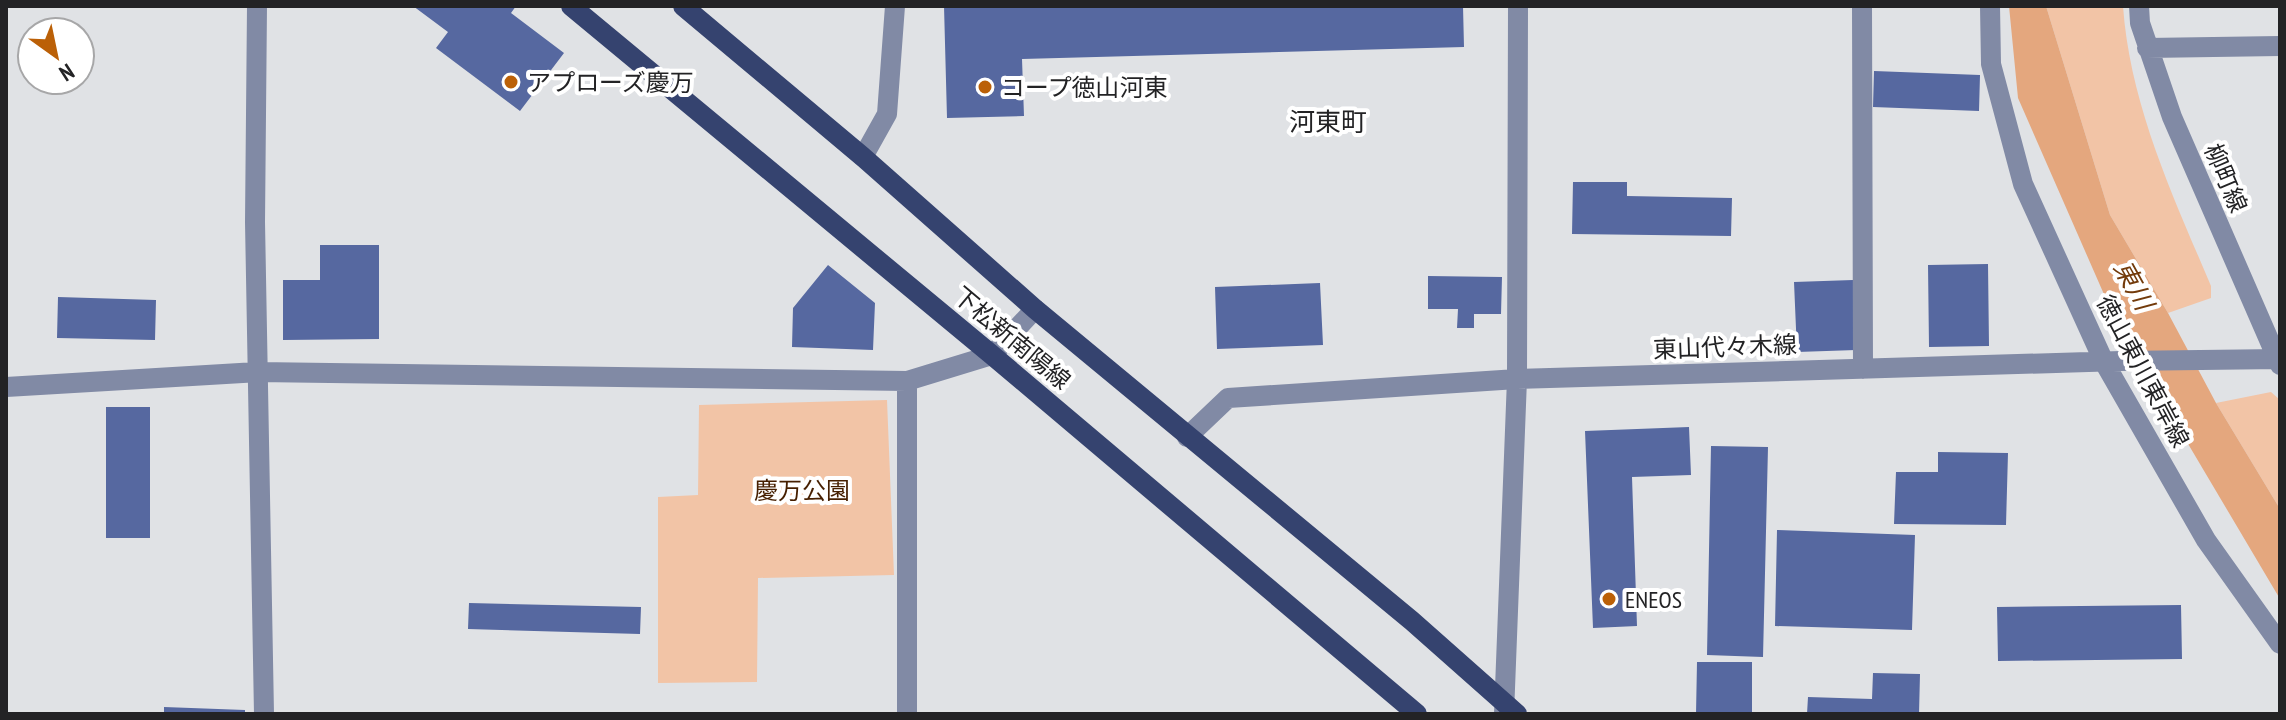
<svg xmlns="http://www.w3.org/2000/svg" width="2286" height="720" viewBox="0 0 2286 720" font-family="'PT Sans Narrow','Noto Sans JP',sans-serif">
  <rect width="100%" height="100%" fill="#e0e2e5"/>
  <path fill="#f2c4a6" d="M 2046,6 L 2123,6 C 2130,105 2173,196 2211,286 L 2211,298 L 2168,313 L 2110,215 Z
    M 2271,392 L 2280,400 L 2280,509 L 2216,403 Z
    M 887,400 L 894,575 L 758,578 L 757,682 L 658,683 L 658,497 L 698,495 L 699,405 Z"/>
  <path fill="#e4a77e" d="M 2009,6 L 2046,6 L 2110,215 L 2168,313 L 2216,403 L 2280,509 L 2280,599 L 2117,324 L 2018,98 Z"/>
  <path fill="#5668a0" d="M 413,6 L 516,6 L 511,13 L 564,53 L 520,111 L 436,48 L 448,32 Z
    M 944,6 L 1463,6 L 1464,47 L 1022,59 L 1024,116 L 947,118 Z
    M 1874,71 L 1980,75 L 1979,111 L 1873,107 Z
    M 1573,182 L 1627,182 L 1627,196 L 1732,198 L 1731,236 L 1572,234 Z
    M 320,245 L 379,245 L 379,339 L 283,340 L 283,280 L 320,280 Z
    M 1988,264 L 1989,346 L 1929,347 L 1928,265 Z
    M 828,265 L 875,303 L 873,350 L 792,347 L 793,308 Z
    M 1428,276 L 1502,277 L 1501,314 L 1474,314 L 1474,328 L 1457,328 L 1458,309 L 1428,309 Z
    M 1853,280 L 1856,350 L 1797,352 L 1794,282 Z
    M 1320,283 L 1323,345 L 1217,349 L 1215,287 Z
    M 58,297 L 156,300 L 155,340 L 57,338 Z
    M 106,407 L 150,407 L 150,538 L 106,538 Z
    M 1689,427 L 1691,475 L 1632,477 L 1637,626 L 1593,628 L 1585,431 Z
    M 1711,446 L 1768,447 L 1763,657 L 1707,655 Z
    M 1938,452 L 2008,453 L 2006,525 L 1894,524 L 1896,472 L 1938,472 Z
    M 1777,530 L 1915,535 L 1912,630 L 1775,626 Z
    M 469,603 L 641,607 L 640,634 L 468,629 Z
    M 2181,605 L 2182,659 L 1998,661 L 1997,607 Z
    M 1697,662 L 1752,662 L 1752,714 L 1696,714 Z
    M 1873,673 L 1920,674 L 1919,714 L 1807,714 L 1808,697 L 1872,699 Z
    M 164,707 L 245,710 L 245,714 L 164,714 Z"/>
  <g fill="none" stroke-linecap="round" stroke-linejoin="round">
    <path stroke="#818aa5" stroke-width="20" d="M 257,6 L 255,222 L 264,714
      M 1862,6 L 1863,369
      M 1990,6 L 1991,64 L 2023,184 L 2104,362 L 2206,540 L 2280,644
      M 2139,6 L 2140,23 L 2172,117 L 2280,365
      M 2147,48 L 2280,46
      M 863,157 L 887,114 L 895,6
      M 907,381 L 907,714
      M 6,387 L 258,372 L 907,381 L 992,355 L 1035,309
      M 1187,437 L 1228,398 L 1517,379 L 2121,361 L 2280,359
      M 1504,714 L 1517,379 L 1518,6"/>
    <path stroke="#35436f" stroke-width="20" d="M 571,6 L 992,355 L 1417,714
      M 683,6 L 863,157 L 1035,309 L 1412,621 L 1517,714"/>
  </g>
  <g fill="#bb6007" stroke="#fff" stroke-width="3">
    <circle cx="511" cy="82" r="8"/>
    <circle cx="985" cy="87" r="8"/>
    <circle cx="1609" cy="599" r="8"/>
  </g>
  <g text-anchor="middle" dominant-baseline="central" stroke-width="8" stroke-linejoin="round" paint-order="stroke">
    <g font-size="24" fill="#232325" stroke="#fff" text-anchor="start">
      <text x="527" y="82">アプローズ慶万</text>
      <text x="1001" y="87">コープ徳山河東</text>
      <text x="1625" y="599">ENEOS</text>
    </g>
    <g font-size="24" fill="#232325" stroke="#fff">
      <text transform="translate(2226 178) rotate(67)">柳町線</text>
      <text transform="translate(1012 338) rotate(40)">下松新南陽線</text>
      <text transform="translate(1725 347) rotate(-2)">東山代々木線</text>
      <text transform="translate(2143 371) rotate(62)">徳山東川東岸線</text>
    </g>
    <g font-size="24" fill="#461f00" stroke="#fff">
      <text x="802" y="490">慶万公園</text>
    </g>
    <g font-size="26" fill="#232325" stroke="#fff">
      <text x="1328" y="121">河東町</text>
    </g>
    <g font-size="26" font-style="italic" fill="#733b0b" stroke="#fff">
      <text transform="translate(2134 285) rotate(61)">東川</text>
    </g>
  </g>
  <rect width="2286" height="720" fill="none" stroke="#232325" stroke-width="16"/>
  <g transform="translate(56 56) rotate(147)"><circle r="38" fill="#ffffff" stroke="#a7a7a8" stroke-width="2"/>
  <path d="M0-6L14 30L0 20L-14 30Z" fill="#bb6007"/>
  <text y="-12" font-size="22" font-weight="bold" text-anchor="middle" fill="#232325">N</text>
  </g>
</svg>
